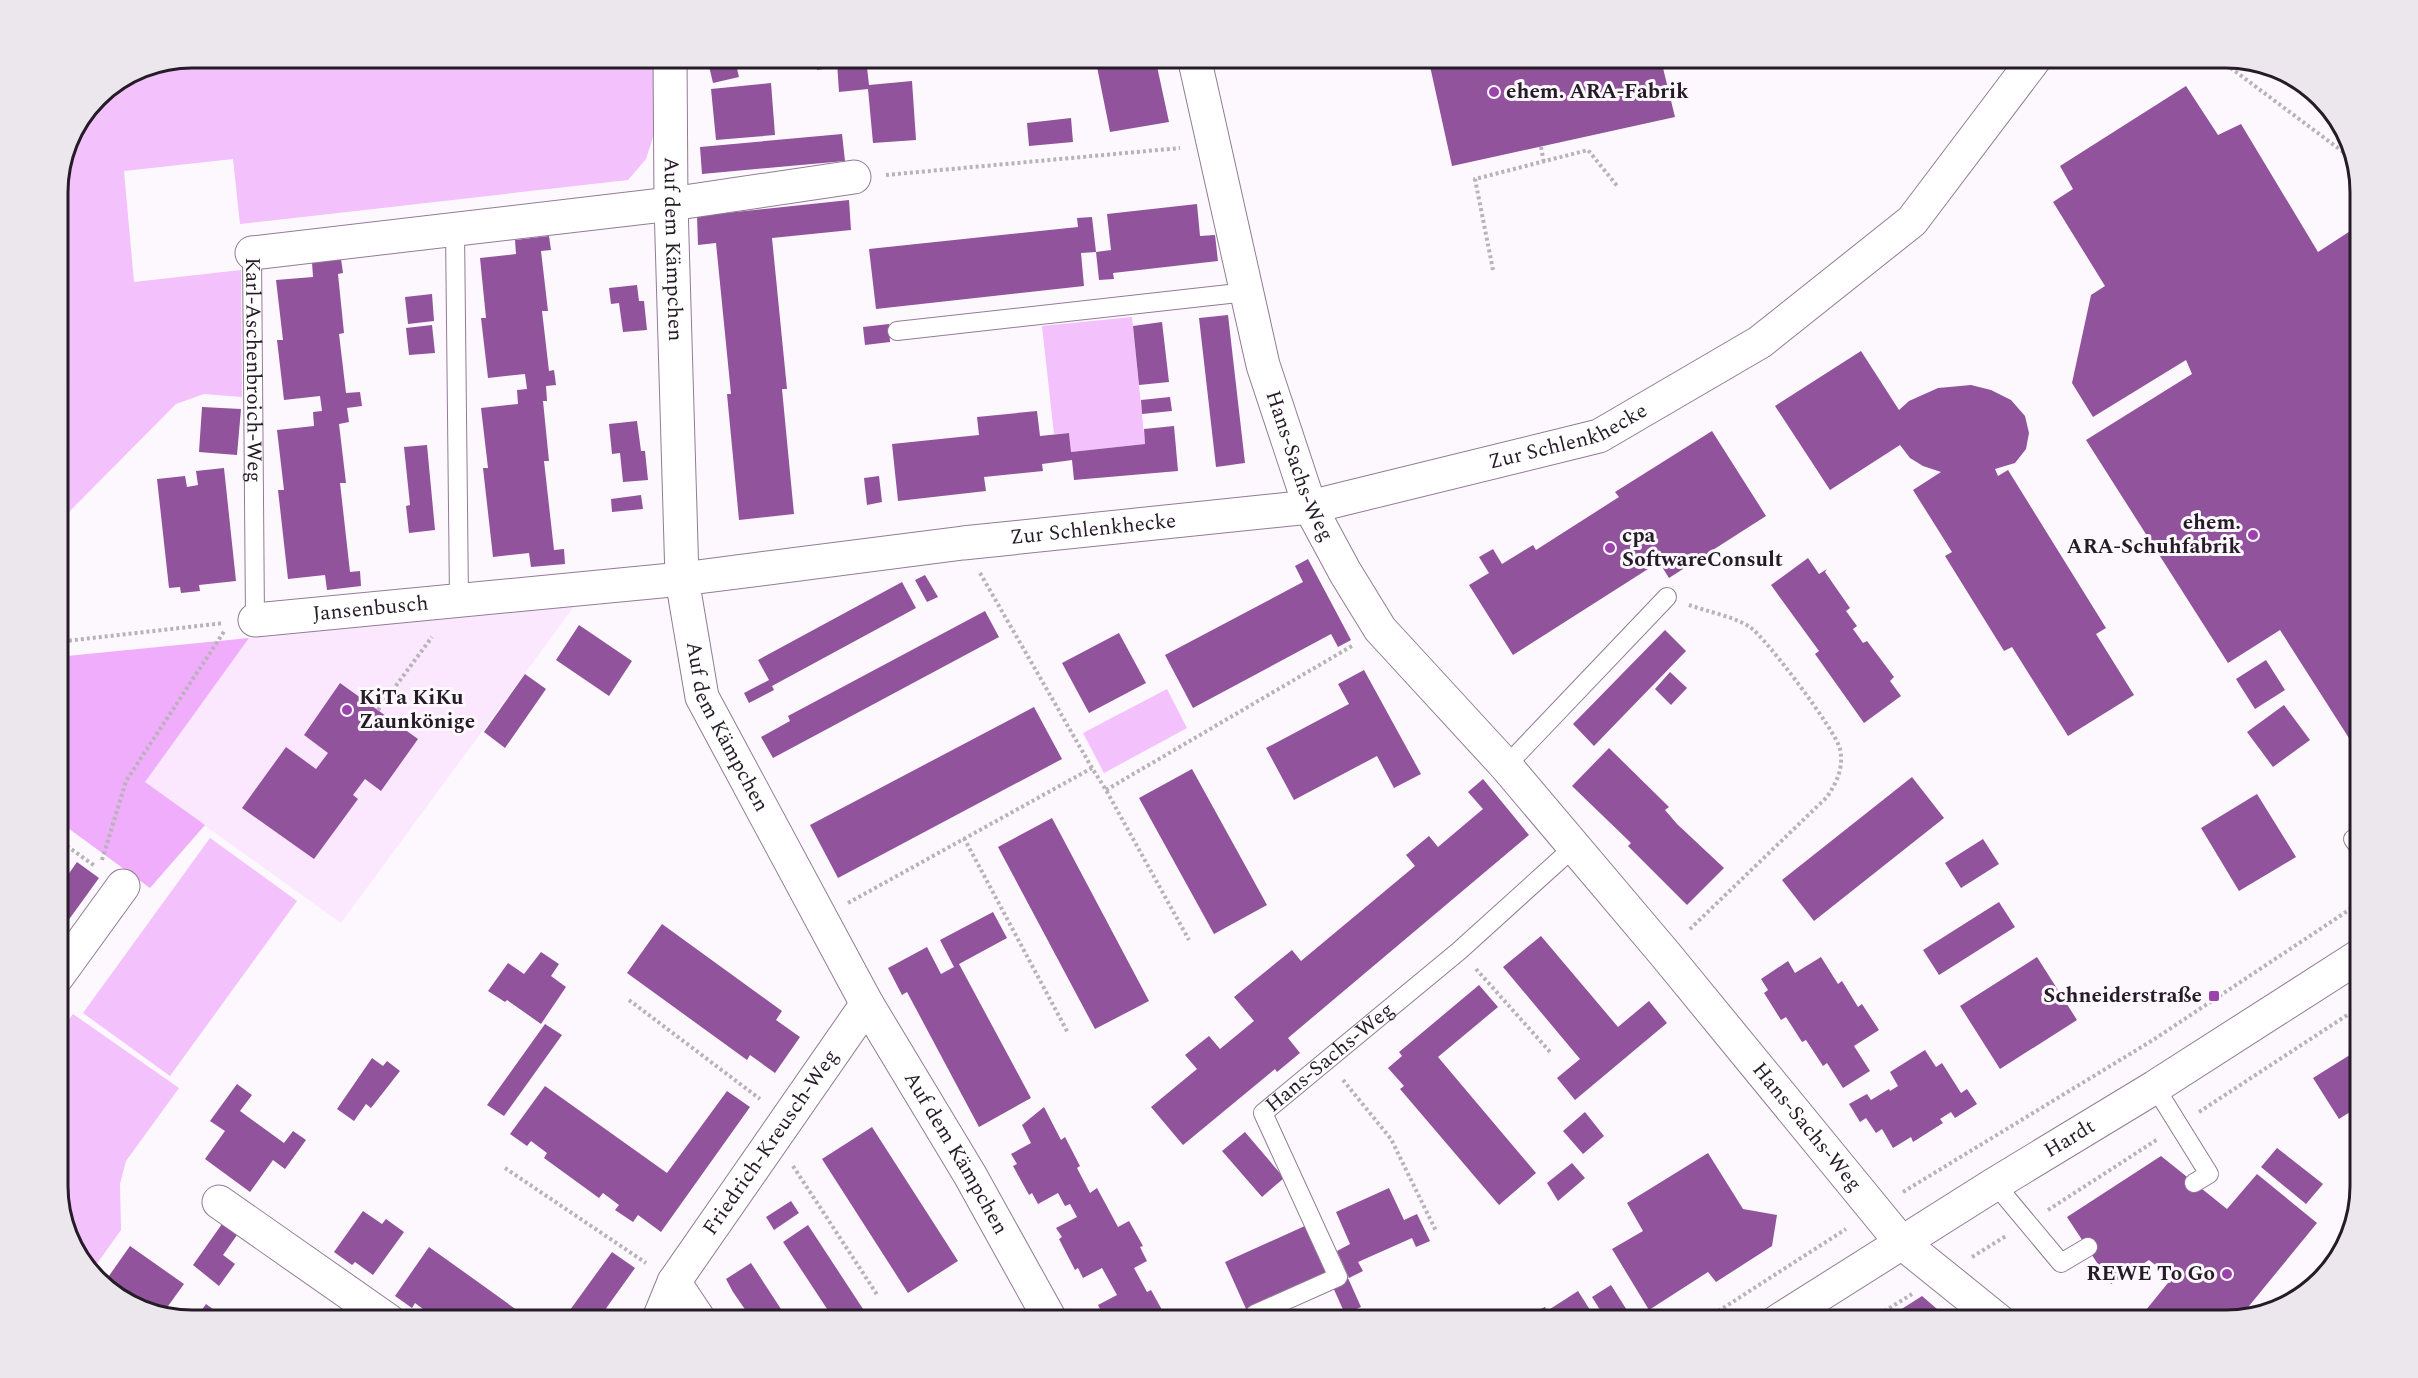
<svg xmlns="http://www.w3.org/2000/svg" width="2418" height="1378" viewBox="0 0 2418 1378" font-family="Spectral,serif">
  <rect width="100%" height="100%" fill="#fdf8fe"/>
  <path fill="#fbe8fe" d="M 576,604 L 341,923 L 144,782 L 249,638 Z"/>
  <path fill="#f3c1fc" d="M 192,57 L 653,57 L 653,137 L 646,159 L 628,180 L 240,224 L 233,159 L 124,171 L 134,282 L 241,270 L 242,397 L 204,394 L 176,404 L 57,524 L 57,183 L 67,140 L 97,96 L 141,67 Z
    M 1132,317 L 1145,444 L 1071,452 L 1069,433 L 1054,434 L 1042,326 Z
    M 1167,689 L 1187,728 L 1104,773 L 1083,733 Z
    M 210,838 L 297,901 L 170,1076 L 83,1013 Z
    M 73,1014 L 179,1088 L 126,1161 L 120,1184 L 121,1230 L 91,1272 L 80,1261 L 57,1195 L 57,1036 Z"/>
  <path fill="#f0adfc" d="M 249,638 L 145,782 L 205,825 L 150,888 L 57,820 L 57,657 Z"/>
  <path fill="#90539c" d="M 816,57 L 834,57 L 835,67 L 817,70 Z
    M 1095,57 L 1155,57 L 1169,122 L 1110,132 Z
    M 1428,57 L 1708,57 L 1709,58 L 1663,68 L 1675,117 L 1452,166 Z
    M 866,59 L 869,85 L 912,81 L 916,140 L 873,143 L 868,89 L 839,92 L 837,62 Z
    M 735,60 L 739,77 L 713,83 L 709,66 Z
    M 771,83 L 775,135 L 716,140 L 711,89 Z
    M 2186,86 L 2218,135 L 2241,124 L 2318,252 L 2361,224 L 2361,757 L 2280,630 L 2228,663 L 2086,440 L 2192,374 L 2186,360 L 2093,417 L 2072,383 L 2091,295 L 2105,286 L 2053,202 L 2073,189 L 2060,166 Z
    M 1071,118 L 1073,142 L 1029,146 L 1027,123 Z
    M 842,134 L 845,161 L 702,174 L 700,147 Z
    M 849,200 L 851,230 L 772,238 L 787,389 L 782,389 L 794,514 L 739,520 L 727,394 L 731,394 L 716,243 L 698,245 L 697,216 Z
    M 1197,204 L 1200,236 L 1215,235 L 1218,261 L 1113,273 L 1114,279 L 1099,280 L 1096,252 L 1111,250 L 1107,214 Z
    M 1092,217 L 1096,252 L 1081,253 L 1084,286 L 876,309 L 869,249 L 1078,227 L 1077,218 Z
    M 549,236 L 551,250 L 541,251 L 548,311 L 542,311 L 549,371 L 554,370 L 556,385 L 546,386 L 547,401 L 543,401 L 549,461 L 544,461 L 554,550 L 564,549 L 565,564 L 531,567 L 529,553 L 493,557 L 483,468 L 488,468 L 481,408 L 518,404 L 517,390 L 527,389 L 525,374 L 488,378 L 481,318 L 486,318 L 480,258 L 516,254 L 515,240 Z
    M 341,259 L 343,273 L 338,274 L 344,333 L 339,334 L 346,393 L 360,392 L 362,406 L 347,408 L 349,422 L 339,424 L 346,483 L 340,483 L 350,572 L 360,571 L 361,586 L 327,590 L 325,575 L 288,579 L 278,490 L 284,490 L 277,430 L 314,426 L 313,412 L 322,411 L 320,396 L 284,400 L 277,340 L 283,340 L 276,280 L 313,277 L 312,262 Z
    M 637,285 L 639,301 L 644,301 L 647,330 L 623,332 L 619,303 L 611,304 L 609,288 Z
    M 432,294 L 434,321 L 408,324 L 405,297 Z
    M 1228,315 L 1245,463 L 1216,467 L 1199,318 Z
    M 1162,322 L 1169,382 L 1139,385 L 1133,326 Z
    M 889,324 L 890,342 L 865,345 L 863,327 Z
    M 432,325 L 435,353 L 409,355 L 406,328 Z
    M 1861,351 L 1899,410 L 1909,401 L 1938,388 L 1971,385 L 1991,390 L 2011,400 L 2025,416 L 2029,433 L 2026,449 L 2015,463 L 1995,469 L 1998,476 L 2008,470 L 2106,628 L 2096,634 L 2134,695 L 2068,736 L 2012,647 L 2004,651 L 1945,556 L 1952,552 L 1913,490 L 1941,472 L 1923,466 L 1910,458 L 1900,445 L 1830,490 L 1775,406 Z
    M 1170,397 L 1172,411 L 1142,414 L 1141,400 Z
    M 202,407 L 241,409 L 237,455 L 199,452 Z
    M 1037,411 L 1040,436 L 1069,433 L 1071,452 L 1145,444 L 1144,429 L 1174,426 L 1178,471 L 1074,480 L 1072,460 L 1065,461 L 1042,464 L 1043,471 L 984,477 L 986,491 L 898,501 L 892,444 L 979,435 L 977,417 Z
    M 637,421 L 641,451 L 645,451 L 648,480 L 623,482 L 620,453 L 612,454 L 609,424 Z
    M 1712,431 L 1766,516 L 1669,578 L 1659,562 L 1513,655 L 1469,585 L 1489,573 L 1479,557 L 1493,549 L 1502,564 L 1533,545 L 1536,550 L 1619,497 L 1615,492 Z
    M 427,445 L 435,530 L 409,533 L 406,506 L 410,505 L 404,447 Z
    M 224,468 L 236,581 L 199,585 L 200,591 L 181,593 L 180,587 L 169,588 L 157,479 L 185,476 L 187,487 L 198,485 L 196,471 Z
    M 879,476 L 882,502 L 867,505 L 864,478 Z
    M 641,495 L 643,509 L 612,512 L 611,499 Z
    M 1808,558 L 1819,574 L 1827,569 L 1825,572 L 1850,608 L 1846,611 L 1857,626 L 1853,629 L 1863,643 L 1867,641 L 1894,677 L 1890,681 L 1901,696 L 1864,723 L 1815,654 L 1819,651 L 1771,585 Z
    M 1308,559 L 1351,640 L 1338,647 L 1331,634 L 1193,708 L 1165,655 L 1303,582 L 1295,566 Z
    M 925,575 L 938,597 L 927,602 L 915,580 Z
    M 902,582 L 916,608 L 772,686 L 774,690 L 749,703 L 744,693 L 769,680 L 758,660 Z
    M 985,611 L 999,637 L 773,758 L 761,737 L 790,721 L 788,716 Z
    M 579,625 L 632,661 L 609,696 L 556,660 Z
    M 1665,630 L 1686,651 L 1594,746 L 1573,724 Z
    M 1119,633 L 1146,683 L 1089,713 L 1062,663 Z
    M 2266,660 L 2285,690 L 2255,709 L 2236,679 Z
    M 1364,670 L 1421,774 L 1394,788 L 1377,756 L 1294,800 L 1266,748 L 1349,704 L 1338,684 Z
    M 1670,672 L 1687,688 L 1671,705 L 1655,689 Z
    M 525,674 L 546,689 L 505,748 L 484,732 Z
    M 340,683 L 418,739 L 381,791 L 365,779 L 353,795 L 358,799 L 314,859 L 242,808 L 286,747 L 316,769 L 328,753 L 304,735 Z
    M 2284,705 L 2310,740 L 2273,767 L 2247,732 Z
    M 1034,707 L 1062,759 L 838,878 L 810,825 Z
    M 1609,748 L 1669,807 L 1665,810 L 1677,824 L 1724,868 L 1687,905 L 1628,846 L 1631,843 L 1572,786 Z
    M 1192,769 L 1267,905 L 1214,934 L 1139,798 Z
    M 1912,777 L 1944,818 L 1814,921 L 1782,880 Z
    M 1483,779 L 1529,835 L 1288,1038 L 1300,1053 L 1277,1072 L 1275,1069 L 1183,1145 L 1151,1107 L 1197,1069 L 1185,1055 L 1209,1036 L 1220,1049 L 1254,1021 L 1234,997 L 1292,950 L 1301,961 L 1415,866 L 1406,855 L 1429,836 L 1438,847 L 1483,809 L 1468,792 Z
    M 2257,794 L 2296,857 L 2239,891 L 2201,828 Z
    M 1052,818 L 1149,1001 L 1095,1029 L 998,847 Z
    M 1983,839 L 1999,864 L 1961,888 L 1945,863 Z
    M 77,862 L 99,878 L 57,936 L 57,884 L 60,886 Z
    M 1999,902 L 2015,927 L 1939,975 L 1923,950 Z
    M 993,912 L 1007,938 L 959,964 L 1031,1098 L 979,1127 L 907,992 L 902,995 L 888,968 L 927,947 L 941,974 L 954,967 L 940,940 Z
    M 662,924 L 782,1011 L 776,1020 L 800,1037 L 775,1073 L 750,1055 L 747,1060 L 627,973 Z
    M 1541,936 L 1618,1027 L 1649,1001 L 1667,1023 L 1575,1100 L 1557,1078 L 1580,1059 L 1503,967 Z
    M 541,952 L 559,964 L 551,976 L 566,987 L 541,1024 L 507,1000 L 505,1002 L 488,991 L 508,963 L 524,974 Z
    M 1821,957 L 1838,984 L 1842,981 L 1858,1007 L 1862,1004 L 1879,1030 L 1854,1046 L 1870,1071 L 1843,1088 L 1827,1063 L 1823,1066 L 1806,1040 L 1802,1042 L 1786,1017 L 1781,1020 L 1764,993 L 1768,990 L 1761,979 L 1788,961 L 1795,973 Z
    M 2037,957 L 2077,1020 L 2000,1069 L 1960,1006 Z
    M 1479,985 L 1498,1007 L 1438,1057 L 1536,1173 L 1499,1205 L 1400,1089 L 1404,1086 L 1388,1068 L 1402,1056 L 1399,1052 Z
    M 545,1024 L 562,1035 L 504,1116 L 487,1105 Z
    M 2361,1048 L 2361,1115 L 2355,1119 L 2350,1112 L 2339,1119 L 2313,1078 Z
    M 1925,1050 L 1936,1067 L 1942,1063 L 1961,1093 L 1967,1089 L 1977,1104 L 1955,1118 L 1951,1112 L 1940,1119 L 1943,1123 L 1913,1142 L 1911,1137 L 1893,1148 L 1882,1129 L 1876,1133 L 1866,1118 L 1860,1122 L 1849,1104 L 1867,1094 L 1871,1100 L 1889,1089 L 1890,1091 L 1898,1086 L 1890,1072 Z
    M 372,1058 L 383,1066 L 387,1061 L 400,1071 L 371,1108 L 366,1104 L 354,1121 L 337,1109 Z
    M 237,1084 L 252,1095 L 240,1111 L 284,1143 L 293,1131 L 306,1140 L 285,1169 L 273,1160 L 250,1192 L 205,1159 L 225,1131 L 210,1121 Z
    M 545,1086 L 667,1173 L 727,1091 L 750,1107 L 661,1232 L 638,1215 L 633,1222 L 615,1210 L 619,1205 L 603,1193 L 599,1198 L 544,1158 L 547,1153 L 531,1141 L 527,1146 L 510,1134 Z
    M 1044,1107 L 1061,1140 L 1065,1137 L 1080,1166 L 1077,1168 L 1090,1193 L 1097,1188 L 1118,1227 L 1129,1221 L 1143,1246 L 1140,1247 L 1147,1261 L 1134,1268 L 1147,1292 L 1151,1290 L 1167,1319 L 1163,1321 L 1102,1321 L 1100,1317 L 1103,1315 L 1098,1305 L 1117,1295 L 1102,1268 L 1083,1278 L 1078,1268 L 1075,1270 L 1059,1239 L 1062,1237 L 1056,1228 L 1077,1217 L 1070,1204 L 1065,1206 L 1058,1193 L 1038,1204 L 1032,1193 L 1029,1195 L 1013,1166 L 1017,1164 L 1011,1154 L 1031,1143 L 1022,1125 Z
    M 1585,1112 L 1604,1136 L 1583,1154 L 1563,1131 Z
    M 872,1127 L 958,1261 L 908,1293 L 822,1159 Z
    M 1245,1132 L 1284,1178 L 1262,1197 L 1222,1151 Z
    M 2277,1148 L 2323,1184 L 2306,1204 L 2261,1167 Z
    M 1708,1153 L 1743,1209 L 1777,1215 L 1772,1246 L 1716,1282 L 1708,1272 L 1649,1310 L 1612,1249 L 1643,1231 L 1627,1203 Z
    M 2161,1156 L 2227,1209 L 2257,1174 L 2317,1223 L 2240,1317 L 2227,1321 L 2137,1321 L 2172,1278 L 2149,1260 L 2111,1284 L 2067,1217 Z
    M 1572,1163 L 1585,1178 L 1558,1201 L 1547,1183 Z
    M 1389,1188 L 1404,1220 L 1417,1214 L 1430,1241 L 1416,1247 L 1412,1238 L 1358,1262 L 1363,1271 L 1349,1278 L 1337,1251 L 1350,1244 L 1336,1212 Z
    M 791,1201 L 799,1213 L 774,1230 L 766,1217 Z
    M 363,1211 L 382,1224 L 386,1219 L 404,1232 L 373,1275 L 355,1262 L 352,1265 L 334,1252 Z
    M 222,1224 L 237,1235 L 223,1255 L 235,1264 L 219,1286 L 193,1265 Z
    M 808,1225 L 865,1312 L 852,1321 L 835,1321 L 783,1242 Z
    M 1307,1225 L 1329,1273 L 1247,1311 L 1225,1262 Z
    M 130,1246 L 184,1284 L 163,1313 L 125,1303 L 104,1283 Z
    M 429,1247 L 478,1282 L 532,1321 L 430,1321 L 428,1319 L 431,1315 L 415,1303 L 412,1308 L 395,1296 Z
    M 612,1252 L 635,1268 L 597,1321 L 562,1321 Z
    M 751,1263 L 779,1306 L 788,1321 L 753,1321 L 733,1292 L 726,1279 Z
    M 1348,1278 L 1361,1307 L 1345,1314 L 1332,1285 Z
    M 1611,1285 L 1630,1315 L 1621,1321 L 1607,1321 L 1592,1297 Z
    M 1578,1291 L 1597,1321 L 1531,1321 L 1528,1315 L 1545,1307 L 1547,1311 Z
    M 1922,1296 L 1951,1321 L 1883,1321 Z
    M 206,1304 L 229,1321 L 194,1321 Z"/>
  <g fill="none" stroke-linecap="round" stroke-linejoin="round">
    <defs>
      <g id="lane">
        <path d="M 455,229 L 459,600"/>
        <path id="s1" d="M 252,253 L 255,620"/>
        <path d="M 897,331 L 1247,292"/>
        <path d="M 1506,766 L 1667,597"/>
        <path d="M 2353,839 L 2361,850"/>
        <path d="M 2155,1087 L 2209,1174 L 2194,1183"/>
        <path d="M 1995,1184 L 2061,1263 L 2088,1247"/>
        <path id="s2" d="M 1255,1314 L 1338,1277 L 1263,1113 L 1459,951 L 1574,847"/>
      </g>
      <g id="street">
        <path id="s3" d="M 670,57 L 671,204 L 682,579 L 702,697 L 867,1004 L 970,1175 L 1051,1321"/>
        <path id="s4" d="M 1194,57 L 1263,365 L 1310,507 L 1345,572 L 1380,629 L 1506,766 L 1665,954 L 1901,1242 L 1999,1321"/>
        <path d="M 252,253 L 671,204 L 854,177"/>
        <path id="s5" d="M 255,620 L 682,579 L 963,543 L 1310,507 L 1599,436 L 1760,342 L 1912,221 L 2036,57"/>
        <path d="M 57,977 L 123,886"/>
        <path d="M 219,1202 L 389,1321"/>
        <path d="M 674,1282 L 700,1321"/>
        <path id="s6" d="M 658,1321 L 674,1282 L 867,1004"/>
      </g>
      <g id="secondary">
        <path id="s7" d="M 1778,1321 L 1995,1184 L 2155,1087 L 2361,955"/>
      </g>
    </defs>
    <use href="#lane" stroke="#927b96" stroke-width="20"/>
    <use href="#street" stroke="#927b96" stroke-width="35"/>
    <use href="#secondary" stroke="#927b96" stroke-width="35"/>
    <path stroke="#b8b2b9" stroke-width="4" stroke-dasharray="3 3" stroke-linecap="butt" d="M 2216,57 L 2354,160
      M 1541,147 L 1544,163
      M 886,175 L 1180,148
      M 1493,270 L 1475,179 L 1588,150 L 1618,187
      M 980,573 L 1092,768 L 1106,790 L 1189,940
      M 1689,605 C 1706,611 1735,617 1750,627 C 1766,638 1836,731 1840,749 C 1844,767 1837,782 1827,797 L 1689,930
      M 57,642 L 224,623
      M 378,710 L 432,637
      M 1106,790 L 1352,646
      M 964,838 L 1068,1033
      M 57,839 L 95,866
      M 102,860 L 126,781 L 225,630
      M 848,903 L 1092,768
      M 1476,969 L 1551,1053
      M 629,1000 L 760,1099
      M 1343,1080 L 1391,1139 L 1436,1231
      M 2199,1112 L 2361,1006
      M 793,1166 L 878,1296
      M 505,1168 L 646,1263
      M 1903,1192 L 2153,1040 L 2361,902
      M 2048,1210 L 2158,1139
      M 1972,1257 L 2006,1236
      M 1703,1321 L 1846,1229
      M 1869,1321 L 1912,1294"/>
    <use href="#lane" stroke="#fff" stroke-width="18"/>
    <use href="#street" stroke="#fff" stroke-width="33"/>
    <use href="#secondary" stroke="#fff" stroke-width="33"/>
  </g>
  <g fill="#9c42ad" stroke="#fdf8fe" stroke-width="2">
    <circle cx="1494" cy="92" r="6"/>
    <circle cx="2253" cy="535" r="6"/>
    <circle cx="1610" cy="548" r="6"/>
    <circle cx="347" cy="710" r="6"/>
    <rect x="2208" y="990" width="12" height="12" rx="3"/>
    <circle cx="2227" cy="1274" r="6"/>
  </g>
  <g text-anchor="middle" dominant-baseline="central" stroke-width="6" stroke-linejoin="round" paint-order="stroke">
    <g font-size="21" font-weight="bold" fill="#251c27" stroke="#fdf8fe" text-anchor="start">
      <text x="1506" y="92">ehem. ARA-Fabrik</text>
      <text x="2241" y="523" text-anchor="end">ehem.<tspan x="2241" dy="24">ARA-Schuhfabrik</tspan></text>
      <text x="1622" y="536">cpa<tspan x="1622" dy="24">SoftwareConsult</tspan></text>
      <text x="359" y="698">KiTa KiKu<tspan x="359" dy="24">Zaunkönige</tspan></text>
      <text x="2202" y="996" text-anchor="end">Schneiderstraße</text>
      <text x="2215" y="1274" text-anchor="end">REWE To Go</text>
    </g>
    <g font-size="21" fill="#251c27" stroke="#fdf8fe">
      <text stroke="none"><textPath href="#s3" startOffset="192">Auf dem Kämpchen</textPath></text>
      <text stroke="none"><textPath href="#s1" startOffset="117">Karl-Aschenbroich-Weg</textPath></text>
      <text stroke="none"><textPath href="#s5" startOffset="1329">Zur Schlenkhecke</textPath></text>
      <text stroke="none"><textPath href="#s4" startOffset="423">Hans-Sachs-Weg</textPath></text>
      <text stroke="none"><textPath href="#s5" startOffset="843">Zur Schlenkhecke</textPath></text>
      <text stroke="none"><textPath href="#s5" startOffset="116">Jansenbusch</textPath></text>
      <text stroke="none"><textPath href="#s3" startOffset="678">Auf dem Kämpchen</textPath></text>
      <text stroke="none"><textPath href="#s2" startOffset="358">Hans-Sachs-Weg</textPath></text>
      <text stroke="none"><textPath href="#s4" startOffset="1262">Hans-Sachs-Weg</textPath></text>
      <text stroke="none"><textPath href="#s7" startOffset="344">Hardt</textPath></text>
      <text stroke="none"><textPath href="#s6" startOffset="212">Friedrich-Kreusch-Weg</textPath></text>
      <text stroke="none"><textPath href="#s3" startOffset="1164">Auf dem Kämpchen</textPath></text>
    </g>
  </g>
  <path d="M0 0H2418V1378H0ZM192 68H2226A124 124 0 0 1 2350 192V1186A124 124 0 0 1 2226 1310H192A124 124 0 0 1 68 1186V192A124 124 0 0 1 192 68Z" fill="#ece6ed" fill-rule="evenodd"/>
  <path fill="none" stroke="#251c27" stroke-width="3" d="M192 68H2226A124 124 0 0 1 2350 192V1186A124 124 0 0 1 2226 1310H192A124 124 0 0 1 68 1186V192A124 124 0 0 1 192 68Z"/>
</svg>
